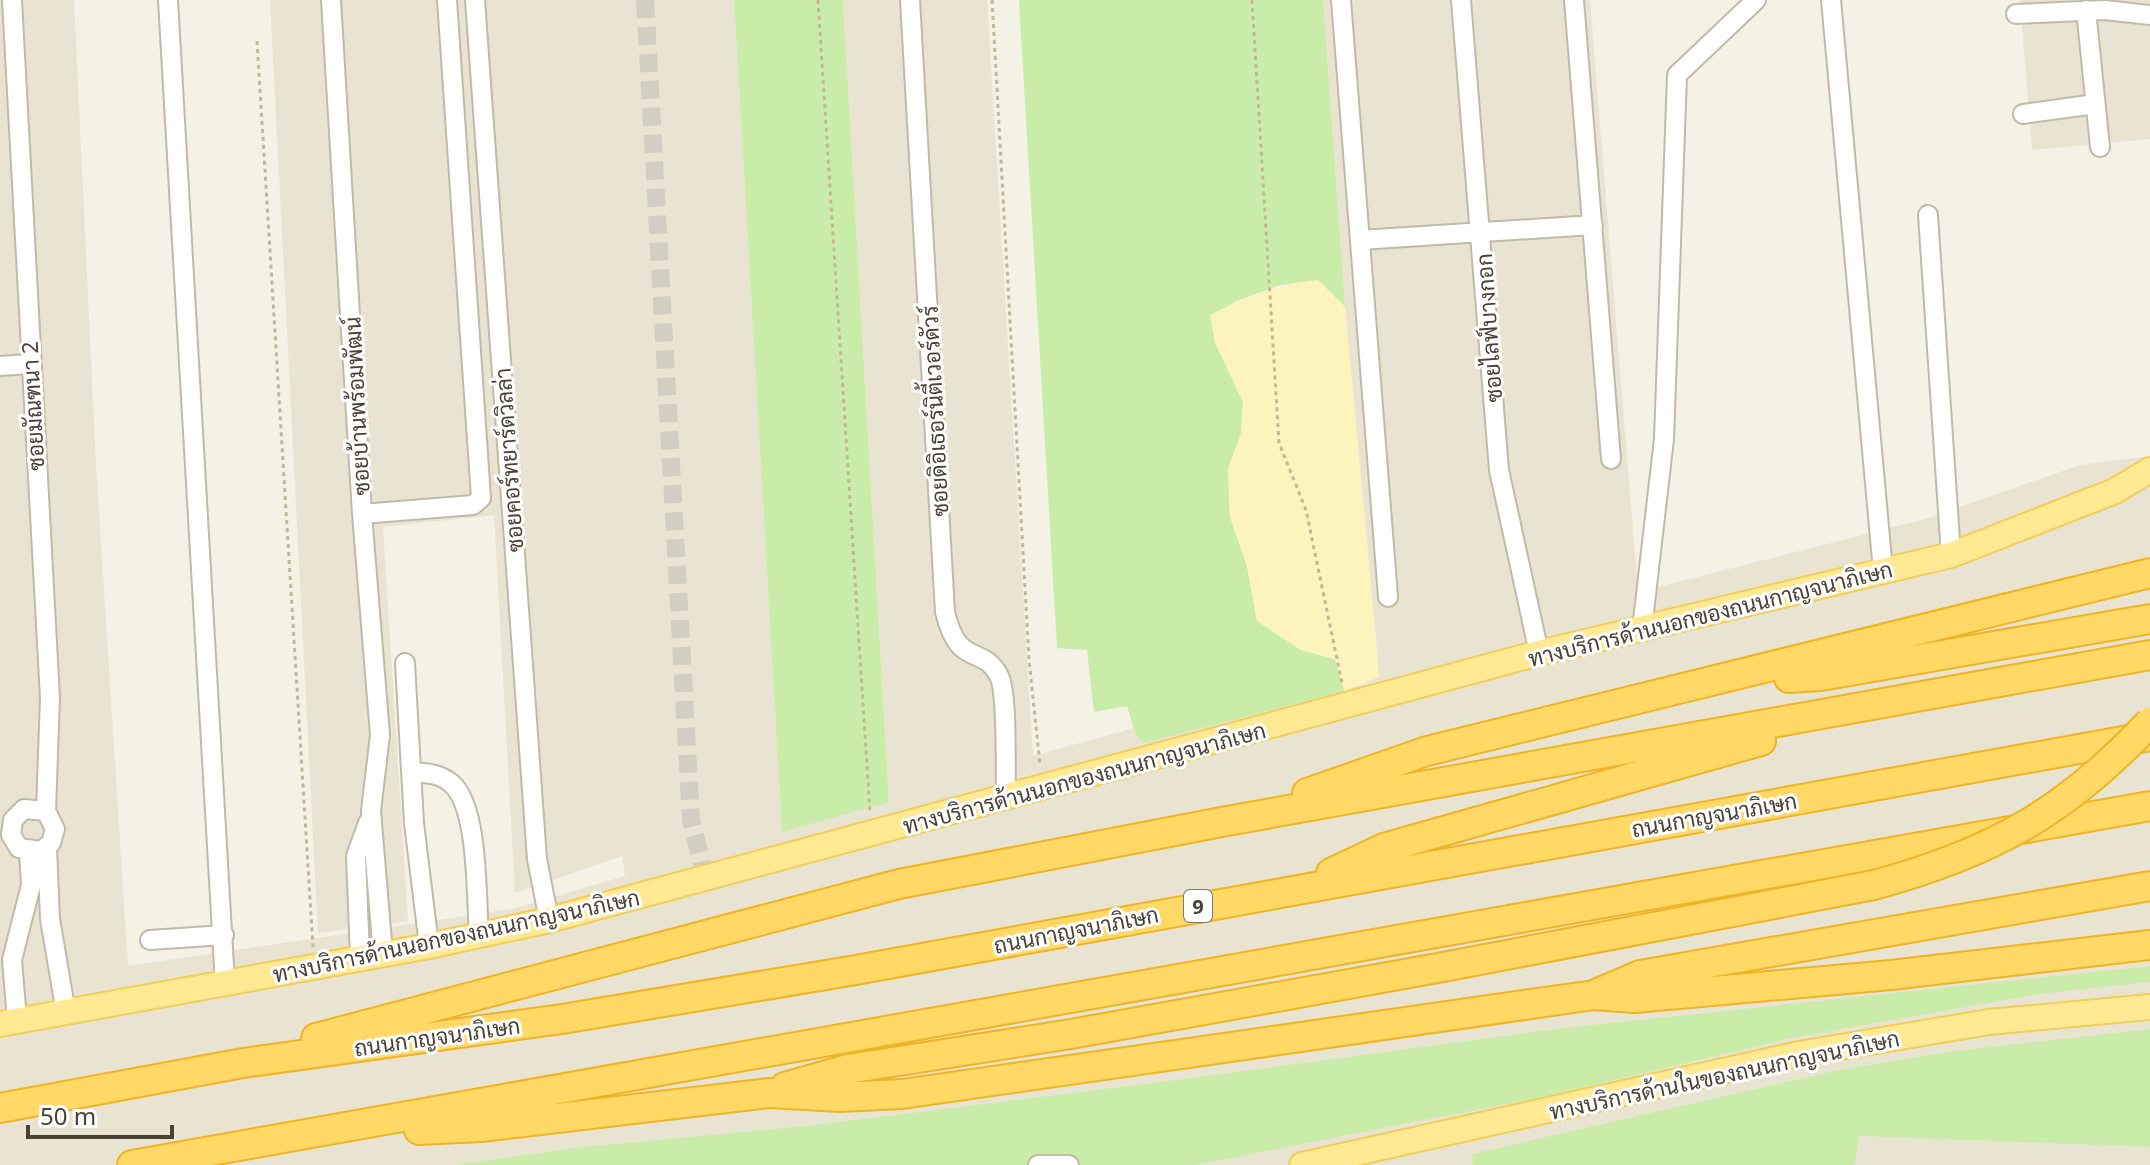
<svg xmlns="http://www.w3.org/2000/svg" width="2150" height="1165" viewBox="0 0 2150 1165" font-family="'Noto Sans',Sarabun,sans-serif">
  <rect width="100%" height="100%" fill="#f4f1e5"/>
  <path fill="#e9e4d2" d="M 0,0 L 74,0 L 96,465 L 128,966 L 512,909 L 625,876 L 622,856 L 515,893 L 494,515 L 383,527 L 408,921 L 318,933 L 270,0 L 734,0 L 782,830 L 889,798 L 843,0 L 987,0 L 1033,756 L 1378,660 L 1345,307 L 1323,0 L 1590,0 L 1638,592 L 1925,519 L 2080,465 L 2150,456 L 2150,1165 L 0,1165 Z
    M 2020,0 L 2150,0 L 2150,139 L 2032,150 Z"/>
  <path fill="#c9eda9" d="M 734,0 L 843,0 L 889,802 L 782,832 Z
    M 1019,0 L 1323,0 L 1345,307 L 1317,280 L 1280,285 L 1234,302 L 1215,342 L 1243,402 L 1241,434 L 1228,468 L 1230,517 L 1247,566 L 1257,621 L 1301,650 L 1335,659 L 1344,691 L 1144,743 L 1136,735 L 1127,706 L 1094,712 L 1087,650 L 1057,648 Z
    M 2150,966 L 2150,982 L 2040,994 L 1786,1039 L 1548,1096 L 1195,1165 L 456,1165 L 573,1148 L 807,1126 L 1161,1082 L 1564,1028 Z
    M 2150,1029 L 2150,1147 L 1859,1136 L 1855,1165 L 1473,1165 L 1472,1154 L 1848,1068 L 1955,1051 Z"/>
  <path fill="#fdf4bc" d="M 1318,280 L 1345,307 L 1379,677 L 1344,691 L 1335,659 L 1301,650 L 1257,621 L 1247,566 L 1230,517 L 1228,468 L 1241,434 L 1243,402 L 1215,342 L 1210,315 C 1245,296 1279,286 1318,280 Z"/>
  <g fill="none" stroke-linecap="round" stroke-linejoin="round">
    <path stroke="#d2cec2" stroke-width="18" stroke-dasharray="18 9" stroke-linecap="butt" d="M 645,0 L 691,820 L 706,879"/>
    <defs>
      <path id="minor" d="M 12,0 L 50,698 L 46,811 L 55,829 L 51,843 L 41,851 L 19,848 L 11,835 L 13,820 L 24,809 L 46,811
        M 168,0 L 225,984
        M 331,0 L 362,514 L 380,735 L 371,811 L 383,954
        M 475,0 L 537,859 L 549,920
        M 910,0 L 945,612 C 959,670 982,643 999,676 C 1008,693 1005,772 1006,796
        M 1341,0 L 1388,597
        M 1461,0 L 1499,470 L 1539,653
        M 1574,0 L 1611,459
        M 1831,0 L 1883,571
        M 2086,10 L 2100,147
        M 2016,14 L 2104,10 L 2150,15
        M 2023,114 L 2095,104
        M 1928,215 L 1951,555
        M 1360,240 L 1593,225
        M 0,366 L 30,364
        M 362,514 L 473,505 L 481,498 L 447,0
        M 1642,629 L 1664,439 L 1677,75 L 1756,0
        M 405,663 L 414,823 L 429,946
        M 411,772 C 426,773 440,773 452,784 C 479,808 476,898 479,935
        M 47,848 L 50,919 L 66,1013
        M 150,940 L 224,935
        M 360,958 L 356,856 L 368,823
        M 17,1020 L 12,960 L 31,885 L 29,852
        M 1038,1165 L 1069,1165"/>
      <path id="major" d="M 0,1024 L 429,946 L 549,920 L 1539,653 L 1951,555 L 2115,491 L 2150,470
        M 1302,1165 L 1799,1054 L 1989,1022 L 2150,1007"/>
      <path id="highway" d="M 1789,678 L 1821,676 L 2150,619
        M 1307,793 L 1427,751 L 2150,573
        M 1331,873 L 1384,848 L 1761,741
        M 1598,993 L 1640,975 L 2150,886
        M 316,1038 L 899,884 L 1227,821 L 2150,655
        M 785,1087 L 848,1069 L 1071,1034 L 1443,967
        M 0,1108 L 243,1063 L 562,1019 L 850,971 L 2145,737
        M 419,1130 L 481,1127 L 769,1093 L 840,1097 L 902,1094 L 1594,995 L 1634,998 L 1891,975 L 2150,945
        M 132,1165 L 2150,806"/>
    </defs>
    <use href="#minor" stroke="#c1baa6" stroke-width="22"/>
    <use href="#major" stroke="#f1ce57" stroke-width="28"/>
    <use href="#highway" stroke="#eeb425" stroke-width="32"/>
    <path stroke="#c4b796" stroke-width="3" stroke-dasharray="4 4" stroke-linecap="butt" d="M 818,0 L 870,813
      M 992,0 L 1029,659 L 1040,765
      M 1252,0 L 1279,443 L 1306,510 L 1342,683
      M 257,41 L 313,947"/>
    <use href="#minor" stroke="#fff" stroke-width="18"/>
    <use href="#major" stroke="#ffe993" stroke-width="24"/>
    <use href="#highway" stroke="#ffd865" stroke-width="28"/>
    <defs>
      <path id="highway-bridge" d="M 1443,967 L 1874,885 C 1992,853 2066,812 2150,722"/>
    </defs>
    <use href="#highway-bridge" stroke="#eeb425" stroke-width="32" stroke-linecap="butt"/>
    <use href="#highway-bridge" stroke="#ffd865" stroke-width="28"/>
  </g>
  <g text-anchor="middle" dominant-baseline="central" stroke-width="6" stroke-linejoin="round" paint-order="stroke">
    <rect fill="#fff" stroke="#7f7a71" stroke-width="2" x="1184" y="890" width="28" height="32" rx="6"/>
    <g font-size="20" font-weight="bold" fill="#484134">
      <text x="1198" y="906">9</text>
    </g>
    <g font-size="22" fill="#484134" stroke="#fff">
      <text transform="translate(1488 328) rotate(-94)">ซอยไลฟ์บางกอก</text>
      <text transform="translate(32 406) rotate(-93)">ซอยมัณฑนา 2</text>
      <text transform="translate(356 406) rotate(-93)">ซอยบ้านพร้อมพัฒน์</text>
      <text transform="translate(934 411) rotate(-93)">ซอยดิอิเธอร์นิตี้เวอร์ดัวร์</text>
      <text transform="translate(508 460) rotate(-94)">ซอยคอร์ทยาร์ดวิลล่า</text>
      <text transform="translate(1710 613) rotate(-14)">ทางบริการด้านนอกของถนนกาญจนาภิเษก</text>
      <text transform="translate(1084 777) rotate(-15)">ทางบริการด้านนอกของถนนกาญจนาภิเษก</text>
      <text transform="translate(1714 814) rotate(-10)">ถนนกาญจนาภิเษก</text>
      <text transform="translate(1076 929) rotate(-11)">ถนนกาญจนาภิเษก</text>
      <text transform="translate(456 935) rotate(-12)">ทางบริการด้านนอกของถนนกาญจนาภิเษก</text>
      <text transform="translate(437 1036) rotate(-8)">ถนนกาญจนาภิเษก</text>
      <text transform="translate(1724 1074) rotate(-12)">ทางบริการด้านในของถนนกาญจนาภิเษก</text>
    </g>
  </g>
  <path d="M28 1125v12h144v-12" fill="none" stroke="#484134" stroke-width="4"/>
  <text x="40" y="1125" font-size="24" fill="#484134" stroke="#ffffff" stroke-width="6" paint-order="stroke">50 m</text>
</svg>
